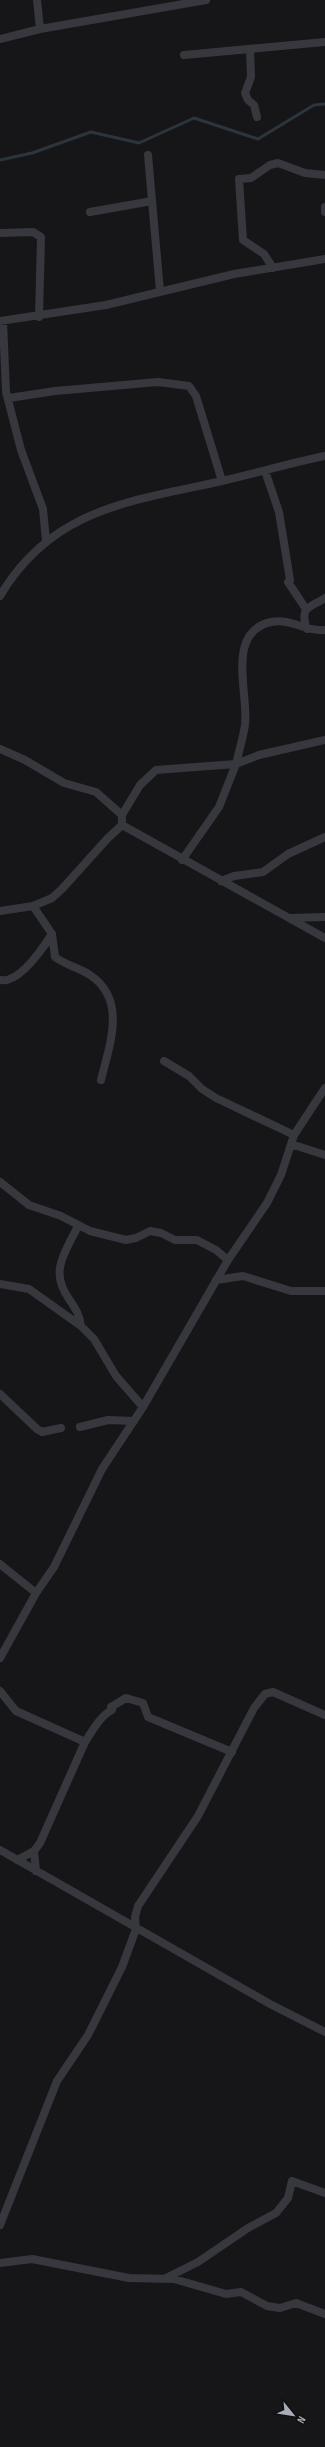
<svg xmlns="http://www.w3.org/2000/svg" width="325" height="2447" viewBox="0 0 325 2447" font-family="'Sofia Sans Condensed',sans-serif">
  <rect width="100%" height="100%" fill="#161618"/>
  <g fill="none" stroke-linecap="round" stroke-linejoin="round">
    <path stroke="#2c353c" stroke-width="3" d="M 0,160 L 32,153 L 91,132 L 139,143 L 194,118 L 258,139 L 314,105 L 325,104"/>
    <path stroke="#37383d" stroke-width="8" d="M 37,0 L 40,29
      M 0,39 L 40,29 L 206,0
      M 250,49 L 251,77 L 245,93 L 248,100 L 254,105 L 257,117
      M 184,55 L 325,42
      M 148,155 L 160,291
      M 325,207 L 325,212
      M 90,212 L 152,201
      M 0,233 L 33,232 L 41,237 L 39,317
      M 273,268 L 264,254 L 243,240 L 239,179 L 251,178 L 270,165 L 278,163 L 305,173 L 325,175
      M 0,321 L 106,305 L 234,274 L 325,259
      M 3,321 L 6,392 L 21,450 L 43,509 L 46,541
      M 9,398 L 55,391 L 158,382 L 189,386 L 196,396 L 222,481
      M 265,471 L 279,512 L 290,580 L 288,582 L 306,609
      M 0,596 C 52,508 132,501 222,481 C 257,473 290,463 325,456
      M 307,629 C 299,606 310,608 325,598
      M 0,749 L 25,760 L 64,783 L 96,792 L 122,815 L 122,825 L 325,938
      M 122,815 L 140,785 L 156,770 L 236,764 C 239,751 243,738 245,725 C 249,694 225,632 271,622 C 291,618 306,632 325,630
      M 182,860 L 219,807 L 236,764 L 259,755 L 325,740
      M 221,881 L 234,876 L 263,872 L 288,854 L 325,837
      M 33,906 L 52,934 L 55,957 C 65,965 80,968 90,975 C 128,1000 109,1046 101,1080
      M 0,911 L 33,906 L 52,898 L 62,889 L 107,839 L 122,825
      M 291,918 L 325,917
      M 0,980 C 19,984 43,948 52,934
      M 164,1061 L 189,1076 L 202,1089 L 216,1098 L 294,1135
      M 291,1144 L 325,1155
      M 0,1182 L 29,1205 L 61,1216 L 90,1231 L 126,1240 L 136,1238 L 150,1231 L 161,1233 L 175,1240 L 197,1240 L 216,1250 L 228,1260
      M 78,1226 C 65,1253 49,1271 69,1299 C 75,1308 80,1315 81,1326
      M 216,1280 L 243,1276 L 291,1291 L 325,1291
      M 0,1284 L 29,1289 L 81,1326 L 94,1339 L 116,1376 L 143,1407
      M 0,1394 L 37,1429 L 42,1432 L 61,1428
      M 80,1427 L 108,1420 L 134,1421
      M 0,1564 L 36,1593
      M 0,1658 L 36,1593 L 54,1567 L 102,1469 L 143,1407 L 228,1260 L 267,1203 L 281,1175 L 294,1135 L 325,1088
      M 0,1691 L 16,1711 L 85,1742
      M 0,1850 L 270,2004 L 325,2032
      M 34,1851 L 36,1871
      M 17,1860 L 34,1851 L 40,1843 L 85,1742 C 93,1730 100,1716 112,1710 L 111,1707 L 126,1698 L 143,1703 L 148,1717 L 232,1752
      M 0,2225 L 57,2081 L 88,2035 L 122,1967 L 136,1929 L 135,1917 L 138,1906 L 198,1816 L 254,1708 L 265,1694 L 273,1692 L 325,1715
      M 0,2263 L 32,2259 L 129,2278 L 174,2279 L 226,2294 L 241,2292 L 267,2306 L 280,2308 L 296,2303 L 325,2314
      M 166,2278 L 198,2262 L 248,2228 L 276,2213 L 288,2198 L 292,2181 L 325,2193"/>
  </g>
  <g transform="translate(293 2415) rotate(120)" stroke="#111113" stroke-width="3" paint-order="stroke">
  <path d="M0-3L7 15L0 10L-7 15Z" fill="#a8adb8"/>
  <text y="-6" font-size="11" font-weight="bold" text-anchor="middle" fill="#a8adb8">N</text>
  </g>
</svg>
